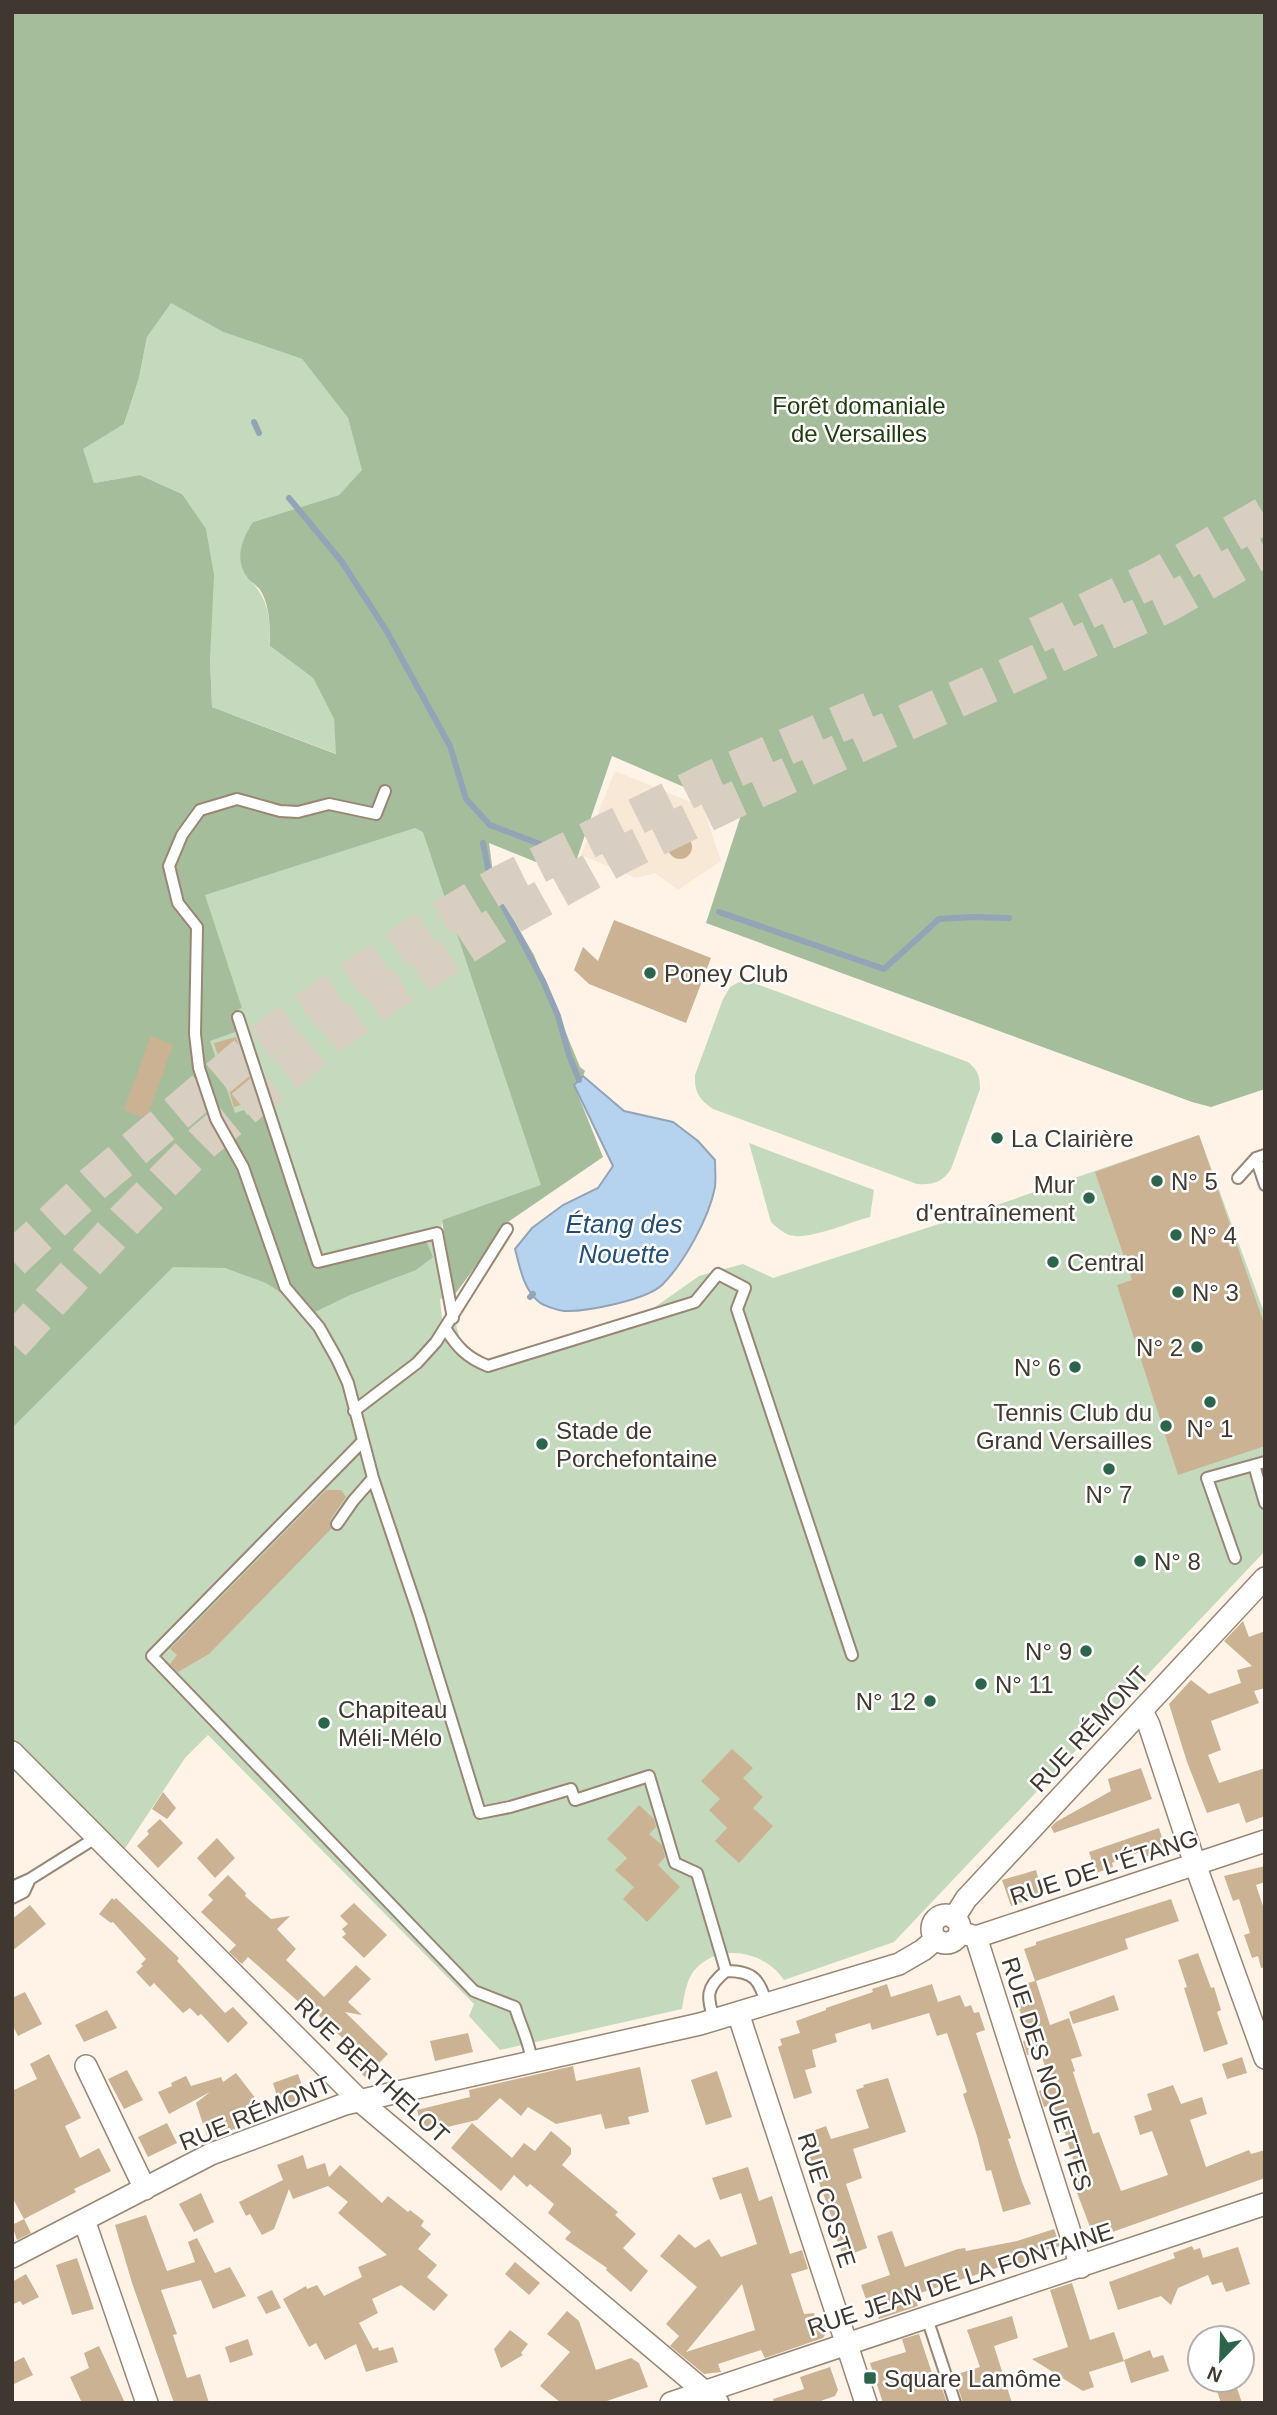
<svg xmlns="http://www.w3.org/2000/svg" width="1277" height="2415" viewBox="0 0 1277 2415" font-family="Arial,sans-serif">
  <rect width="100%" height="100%" fill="#fff3e7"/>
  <path fill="#f8e8d6" d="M 615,771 L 703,807 L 721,861 L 678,890 L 655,873 L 636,878 L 581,855 Z"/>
  <path fill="#c5dabc" d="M 170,302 L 223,332 L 302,359 L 348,418 L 363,470 L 339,495 L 253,522 L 246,576 C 269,598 270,615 270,646 L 313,678 L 334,719 L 337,754 L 212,707 L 210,659 L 182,494 L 140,475 L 94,483 L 82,449 L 124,424 L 139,378 L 147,337 Z
    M 194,740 L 433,822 L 542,1186 L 442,1220 L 441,1243 L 453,1297 L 440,1299 L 443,1327 L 456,1324 C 461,1349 467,1350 490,1360 L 645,1314 L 699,1276 L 743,1264 L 773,1278 L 991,1207 L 1199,1135 L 1265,1315 L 1265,1551 L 894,1942 L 784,1980 C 765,1951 717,1941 693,1972 C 686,1982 684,1997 682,2009 L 500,2050 L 469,2016 L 474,2004 L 208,1735 L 185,1758 L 124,1850 L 12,1741 L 12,1246 Z
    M 739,982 L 754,983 L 968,1062 C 978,1070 980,1076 980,1089 L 951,1169 C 942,1183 932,1185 917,1184 L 713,1109 C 699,1099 694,1092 695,1075 L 723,999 L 730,987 Z
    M 749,1143 L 874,1190 L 870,1217 C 850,1222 808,1241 789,1235 C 782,1232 776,1227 771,1222 Z"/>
  <path fill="#a6bd9c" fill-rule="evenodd" d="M 12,12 L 1265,12 L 1265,1089 L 1211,1107 L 1192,1102 L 706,923 L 742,812 L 612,756 L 571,876 L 489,843 L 495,888 L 534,955 L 580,1067 L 585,1071 L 583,1076 L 574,1085 L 603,1157 L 508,1222 L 453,1297 L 442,1220 L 541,1185 L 423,832 L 415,828 L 205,895 L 242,1008 L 232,1012 L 238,1031 L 210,1041 L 235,1113 L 244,1110 L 247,1115 L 263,1110 L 315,1264 L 412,1232 L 427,1243 L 433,1257 L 416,1270 L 350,1295 L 313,1313 L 266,1283 L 225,1268 L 173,1267 L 12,1428 ZM 171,303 L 223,332 L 302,359 L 348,418 L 362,470 L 339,495 L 253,522 C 242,539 234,559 247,577 C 251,583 259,586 262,593 C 270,608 270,629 270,646 L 313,678 L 334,719 L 336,754 L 212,707 L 210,659 L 214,575 L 206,529 L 182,494 L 140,475 L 94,483 L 83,449 L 124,424 L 139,378 L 147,337 Z"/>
  <path fill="#b5d2ef" stroke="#92a4b6" stroke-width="2" d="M 583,1076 L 624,1111 L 673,1122 L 698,1141 L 715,1160 C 715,1168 716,1178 715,1187 C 709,1218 684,1263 662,1285 C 646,1300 586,1312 564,1311 C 557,1310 544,1306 539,1302 C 523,1289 520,1267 515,1249 L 532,1228 L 563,1205 L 598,1188 L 613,1166 L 574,1085 Z"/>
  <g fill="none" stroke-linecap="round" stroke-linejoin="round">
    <path stroke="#92a4b6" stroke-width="6" d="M 254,422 L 259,433
      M 289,498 L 342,562 L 386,630 L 450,746 L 466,799 L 490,825 L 566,854
      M 483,843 L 491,883 L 543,981 L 558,1016 L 569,1055 L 579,1080
      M 719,912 L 884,969 L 939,919 L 973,917 L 1009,918
      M 530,1297 L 533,1294"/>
  </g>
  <path fill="#cbb293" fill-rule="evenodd" d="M668 847a12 12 0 1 1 24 0a12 12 0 1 1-24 0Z
    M 614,920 L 711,958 L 686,1023 L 589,984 L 574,970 L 583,947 L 598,961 Z
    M 151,1036 L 173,1045 L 146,1119 L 124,1110 Z
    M 236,1037 L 257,1100 L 234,1107 L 214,1043 Z
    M 1199,1135 L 1265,1326 L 1265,1446 L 1178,1475 L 1117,1285 L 1132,1280 L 1095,1172 Z
    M 326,1490 L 341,1490 L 346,1497 L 330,1520 L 331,1529 L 209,1654 L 178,1672 L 170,1664 L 177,1655 L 170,1649 Z
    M 1243,1621 L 1249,1637 L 1265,1631 L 1265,1688 L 1254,1691 L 1259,1703 L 1211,1721 L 1221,1750 L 1208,1755 L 1219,1783 L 1265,1768 L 1265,1816 L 1246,1823 L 1239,1803 L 1207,1813 L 1187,1762 L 1169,1704 L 1191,1680 L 1209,1694 L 1241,1683 L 1237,1670 L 1252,1666 L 1224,1641 Z
    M 732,1749 L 753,1768 L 743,1778 L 763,1797 L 753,1808 L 773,1826 L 739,1863 L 715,1841 L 727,1828 L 709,1810 L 720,1799 L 701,1781 Z
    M 1141,1768 L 1152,1799 L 1054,1833 L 1051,1827 L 1056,1822 L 1111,1791 L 1108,1779 Z
    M 163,1792 L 176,1808 L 167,1819 L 152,1809 Z
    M 639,1805 L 654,1819 L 656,1827 L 649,1834 L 662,1845 L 665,1857 L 658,1865 L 680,1887 L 647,1922 L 623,1899 L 634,1887 L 615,1870 L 627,1858 L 607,1839 Z
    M 160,1819 L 183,1843 L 158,1868 L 137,1846 L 149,1834 L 147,1831 Z
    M 1159,1828 L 1166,1850 L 1142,1858 L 1140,1852 L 1112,1863 L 1113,1867 L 1096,1873 L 1089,1852 Z
    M 217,1838 L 235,1858 L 215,1878 L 197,1858 Z
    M 1265,1866 L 1265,1882 L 1256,1885 L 1265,1912 L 1265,1967 L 1261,1968 L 1258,1956 L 1252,1958 L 1244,1935 L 1250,1933 L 1239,1899 L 1233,1901 L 1224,1876 Z
    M 1036,1870 L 1043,1895 L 1011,1906 L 1002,1880 Z
    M 228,1875 L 246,1893 L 245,1896 L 271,1919 L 290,1916 L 277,1929 L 296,1949 L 286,1960 L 324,1997 L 356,1965 L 371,1979 L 348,2002 L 362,2015 L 345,2012 L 388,2054 L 365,2077 L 345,2058 L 354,2049 L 313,2010 L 310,2012 L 248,1957 L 242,1964 L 229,1952 L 236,1945 L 201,1912 L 213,1900 L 208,1895 Z
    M 112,1898 L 114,1900 L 116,1898 L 179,1958 L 177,1961 L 225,2013 L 233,2007 L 248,2023 L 228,2043 L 201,2014 L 198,2016 L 190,2008 L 183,2013 L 154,1983 L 150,1987 L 136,1972 L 143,1966 L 141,1964 L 146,1959 L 113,1922 L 111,1923 L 99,1914 Z
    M 1171,1899 L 1179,1921 L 1125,1939 L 1128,1949 L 1036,1981 L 1050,2025 L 1069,2018 L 1082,2056 L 1071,2059 L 1075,2071 L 1073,2072 L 1093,2134 L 1099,2132 L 1121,2191 L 1168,2175 L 1152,2131 L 1140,2135 L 1134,2116 L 1152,2110 L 1147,2094 L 1173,2085 L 1181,2104 L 1202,2097 L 1207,2114 L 1190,2120 L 1206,2167 L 1249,2150 L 1251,2154 L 1265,2150 L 1265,2178 L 1101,2236 L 1099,2233 L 1093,2235 L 1070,2174 L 1077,2172 L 1062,2124 L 1060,2125 L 1053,2104 L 1044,2107 L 1039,2091 L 1052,2086 L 1040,2052 L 1027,2055 L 1023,2041 L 1029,2039 L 1013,1990 L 1018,1989 L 1017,1986 L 1035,1981 L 1024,1949 L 1036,1945 L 1036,1942 Z
    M 354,1903 L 387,1935 L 364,1958 L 342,1937 L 346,1934 L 342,1929 L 348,1924 L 340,1916 Z
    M 30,1905 L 46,1924 L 12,1951 L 12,1919 Z
    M 1198,1953 L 1211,1988 L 1214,1987 L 1221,2010 L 1217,2012 L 1228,2044 L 1204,2052 L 1184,1988 L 1187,1987 L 1178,1960 Z
    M 887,1984 L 891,1997 L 932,1984 L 938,2002 L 960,1995 L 965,2007 L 971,2005 L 974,2013 L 979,2012 L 985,2030 L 976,2033 L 1011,2138 L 1008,2139 L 1022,2182 L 1031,2204 L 1003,2212 L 991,2170 L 986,2171 L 977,2136 L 963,2094 L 967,2092 L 947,2033 L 937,2036 L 929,2013 L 872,2030 L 870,2023 L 835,2034 L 837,2042 L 812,2050 L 816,2067 L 805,2070 L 812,2093 L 794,2099 L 778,2047 L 782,2045 L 780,2039 L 800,2033 L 796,2021 L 826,2010 L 826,2008 L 873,1992 L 872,1989 Z
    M 25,1992 L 42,2024 L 18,2036 L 12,2024 L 12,1998 Z
    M 1114,1995 L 1119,2010 L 1073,2024 L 1069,2012 Z
    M 107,2010 L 117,2028 L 84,2042 L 75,2025 Z
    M 468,2033 L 473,2052 L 435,2061 L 430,2041 Z
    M 49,2054 L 81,2118 L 65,2126 L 80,2158 L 99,2148 L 111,2171 L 74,2189 L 76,2192 L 24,2219 L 12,2197 L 12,2091 L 37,2079 L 30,2064 Z
    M 1242,2057 L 1247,2073 L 1227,2079 L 1222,2064 Z
    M 573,2066 L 576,2081 L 640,2067 L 649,2112 L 628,2117 L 630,2124 L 605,2129 L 601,2114 L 556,2124 L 528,2107 L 521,2116 L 500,2098 L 477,2120 L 439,2129 L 438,2127 L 423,2130 L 417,2110 L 470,2097 L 469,2090 Z
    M 127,2070 L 143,2100 L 124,2109 L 108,2079 Z
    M 717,2071 L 732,2117 L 706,2125 L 691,2080 Z
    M 236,2073 L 259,2103 L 248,2121 L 236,2125 L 237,2128 L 208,2139 L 196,2103 L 210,2092 L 169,2114 L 158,2092 L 172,2086 L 171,2083 L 186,2076 L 191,2086 L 221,2077 L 223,2082 Z
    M 298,2074 L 306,2097 L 280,2106 L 273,2083 Z
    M 888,2078 L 906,2132 L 853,2149 L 862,2178 L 846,2184 L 867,2248 L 843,2257 L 836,2236 L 838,2235 L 802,2135 L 826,2126 L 831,2139 L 869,2128 L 856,2090 L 864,2087 L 863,2085 Z
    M 167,2123 L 177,2143 L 148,2157 L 138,2137 Z
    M 472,2123 L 512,2158 L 524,2143 L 535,2151 L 551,2131 L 571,2148 L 571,2154 L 562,2165 L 618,2212 L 615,2215 L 636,2234 L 623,2248 L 648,2271 L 631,2292 L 606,2270 L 607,2268 L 565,2239 L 571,2232 L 548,2213 L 554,2204 L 530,2184 L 527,2187 L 514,2175 L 501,2191 L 451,2148 Z
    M 303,2155 L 307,2169 L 325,2163 L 329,2177 L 340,2165 L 382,2203 L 388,2196 L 408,2212 L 410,2210 L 424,2221 L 421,2226 L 431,2234 L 418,2249 L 437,2265 L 427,2277 L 448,2295 L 434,2311 L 401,2285 L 372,2299 L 378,2313 L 359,2323 L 373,2349 L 378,2347 L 379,2351 L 393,2347 L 398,2362 L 366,2372 L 356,2344 L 325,2360 L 316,2343 L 309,2347 L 283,2299 L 306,2286 L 307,2289 L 317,2285 L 324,2296 L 362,2277 L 358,2267 L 387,2255 L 338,2213 L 348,2202 L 328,2186 L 293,2199 L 289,2189 L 274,2229 L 262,2235 L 250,2214 L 246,2216 L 239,2202 L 283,2180 L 277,2165 Z
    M 748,2167 L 759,2201 L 772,2196 L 790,2254 L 802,2250 L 808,2269 L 791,2274 L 804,2314 L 814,2313 L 815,2319 L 824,2317 L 828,2330 L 823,2338 L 765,2358 L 761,2350 L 718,2364 L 721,2372 L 704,2374 L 670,2346 L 679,2336 L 666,2324 L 697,2287 L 660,2256 L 679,2234 L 695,2248 L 709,2239 L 721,2257 L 757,2244 L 741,2193 L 720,2200 L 712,2178 ZM 742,2284 L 755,2330 L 686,2352 Z
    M 201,2193 L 214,2222 L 194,2232 L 179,2204 Z
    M 146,2215 L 167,2271 L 195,2262 L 188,2242 L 197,2238 L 215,2273 L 230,2267 L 246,2296 L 213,2309 L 201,2280 L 161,2290 L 177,2334 L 173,2335 L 187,2378 L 200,2374 L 209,2403 L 174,2403 L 132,2283 L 115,2225 Z
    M 24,2219 L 31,2233 L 17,2240 L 12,2225 Z
    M 1054,2229 L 1060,2246 L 1043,2251 L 1045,2256 L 1013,2265 L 1012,2263 L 914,2295 L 918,2306 L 879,2319 L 875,2307 L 869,2308 L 861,2285 L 890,2275 L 877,2236 L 892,2231 L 905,2267 L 958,2249 L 965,2248 L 966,2251 L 1017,2241 Z
    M 1192,2246 L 1194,2250 L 1200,2248 L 1203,2258 L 1238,2247 L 1250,2284 L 1226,2292 L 1222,2282 L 1212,2285 L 1208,2275 L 1178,2288 L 1171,2305 L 1161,2296 L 1118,2310 L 1109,2282 L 1175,2258 L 1173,2253 Z
    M 77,2258 L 94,2309 L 72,2315 L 56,2265 Z
    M 515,2262 L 540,2283 L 529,2295 L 505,2274 Z
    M 26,2274 L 39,2297 L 23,2305 L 20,2301 L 12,2305 L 12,2282 Z
    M 1072,2283 L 1090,2340 L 1114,2332 L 1124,2361 L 1089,2372 L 1094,2387 L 1083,2391 L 1032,2359 L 1068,2347 L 1050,2290 Z
    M 272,2290 L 281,2308 L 266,2314 L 257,2297 Z
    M 567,2311 L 579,2321 L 596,2370 L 631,2358 L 639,2363 L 648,2387 L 601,2403 L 561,2403 L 540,2386 L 570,2352 L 547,2334 Z
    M 1012,2316 L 1018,2338 L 994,2346 L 1012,2403 L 963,2403 L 954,2375 L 980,2367 L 967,2330 Z
    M 510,2330 L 528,2344 L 521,2353 L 523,2355 L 501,2368 L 494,2349 Z
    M 919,2334 L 935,2382 L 939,2380 L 947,2403 L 883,2403 L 870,2363 L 906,2352 L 902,2339 Z
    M 248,2339 L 253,2355 L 230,2363 L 225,2347 Z
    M 99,2346 L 106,2361 L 125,2403 L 82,2403 L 70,2377 L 89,2368 L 84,2353 Z
    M 1150,2350 L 1153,2358 L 1163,2355 L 1169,2371 L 1131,2383 L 1124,2360 Z
    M 24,2357 L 33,2375 L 12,2385 L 12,2363 Z
    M 830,2367 L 838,2390 L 835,2396 L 815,2403 L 774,2403 L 773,2399 L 804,2389 L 800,2377 Z
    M 1235,2382 L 1242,2403 L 1221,2403 L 1216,2388 Z"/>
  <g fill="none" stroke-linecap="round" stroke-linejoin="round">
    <path stroke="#d9cec2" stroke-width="37" stroke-dasharray="37 18" stroke-linecap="butt" d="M 1037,635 L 1155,578 L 1265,515
      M 12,1260 L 93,1184 L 256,1046 L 312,1006 L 430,926 L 502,883 L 712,779 L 885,704
      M 12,1343 L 128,1217 L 204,1141 L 331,1036 L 387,996 L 513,915 L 621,855 L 728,803 L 1165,605 L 1265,548"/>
    <defs>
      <path id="lane" d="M 238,1017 L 318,1262 L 437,1233 L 453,1318
        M 1256,1158 L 1265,1185
        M 1238,1178 L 1256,1158 L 1265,1155
        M 445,1328 C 457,1347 467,1358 488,1366 L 695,1302 L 718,1274 L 745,1288 L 737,1309 L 852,1655
        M 354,1411 L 417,1363 L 436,1342 L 507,1229
        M 362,1442 L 152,1656 L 474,1991 L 515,2007 C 521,2027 529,2040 532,2062
        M 1254,1465 L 1265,1503
        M 373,1478 L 348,1383 L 337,1359 L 319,1327 L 285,1287 L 243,1167 L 216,1119 L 199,1068 L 195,1034 L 197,927 L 178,903 L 169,866 L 182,835 L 200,810 L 237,799 L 280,811 L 298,812 L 329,804 L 376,814 L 385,791
        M 337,1524 L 353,1501 L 373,1478 L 419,1615 L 480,1813 L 510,1807 L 571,1789 L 575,1800 L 649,1776 L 675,1863 L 697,1873 L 726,1971
        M 1235,1558 L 1207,1478 L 1265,1462
        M 12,1887 L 30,1879
        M 12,1898 L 24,1892 L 30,1879 L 97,1837
        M 714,2020 C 707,1996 705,1988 726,1971 C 755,1971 759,1980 767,2005
        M 927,2318 L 955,2403"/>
      <path id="street" d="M 1142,1711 L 1149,1725 L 1195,1864 L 1265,2058
        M 12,1752 L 360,2101 L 718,2403
        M932 1929a14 14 0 1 1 28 0a14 14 0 1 1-28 0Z
        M 954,1918 L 966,1899 L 1265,1578
        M 960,1932 L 976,1937 L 1265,1841
        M 976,1937 L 1081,2267
        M 738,2013 L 866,2403
        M 86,2066 L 145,2189
        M 84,2220 L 147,2403
        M 12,2257 L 211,2154 L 345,2104 L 700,2024 L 899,1964 L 923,1950 L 936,1939
        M 671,2403 L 1265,2204"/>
    </defs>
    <use href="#lane" stroke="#998674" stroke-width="14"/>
    <use href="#street" stroke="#998674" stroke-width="24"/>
    <use href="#lane" stroke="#fff" stroke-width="10"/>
    <use href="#street" stroke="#fff" stroke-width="21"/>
  </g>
  <g fill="#2c644c" stroke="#fff" stroke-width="2.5">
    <circle cx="650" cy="973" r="7"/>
    <circle cx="997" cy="1138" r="7"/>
    <circle cx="1157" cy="1181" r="7"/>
    <circle cx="1089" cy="1198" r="7"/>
    <circle cx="1176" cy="1235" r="7"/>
    <circle cx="1053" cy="1262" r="7"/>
    <circle cx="1178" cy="1292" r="7"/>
    <circle cx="1197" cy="1347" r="7"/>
    <circle cx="1075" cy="1367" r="7"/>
    <circle cx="1210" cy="1402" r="7"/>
    <circle cx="1166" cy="1426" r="7"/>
    <circle cx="542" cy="1444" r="7"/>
    <circle cx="1109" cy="1469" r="7"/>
    <circle cx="1140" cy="1561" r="7"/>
    <circle cx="1086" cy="1651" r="7"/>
    <circle cx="981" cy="1684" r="7"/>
    <circle cx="930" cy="1701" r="7"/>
    <circle cx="324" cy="1723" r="7"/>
    <rect x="863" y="2371" width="14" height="14" rx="3.5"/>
  </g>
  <g text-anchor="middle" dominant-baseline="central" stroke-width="5" stroke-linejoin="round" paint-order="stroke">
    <g font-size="24" fill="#1e3c0d" stroke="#fff">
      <text x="859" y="405">Forêt domaniale<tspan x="859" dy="28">de Versailles</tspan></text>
    </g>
    <g font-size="24" fill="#403830" stroke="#fff" text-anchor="start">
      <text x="664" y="973">Poney Club</text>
      <text x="1011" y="1138">La Clairière</text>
      <text x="1171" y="1181">N° 5</text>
      <text x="1075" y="1184" text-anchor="end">Mur<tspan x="1075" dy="28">d'entraînement</tspan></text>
      <text x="1190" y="1235">N° 4</text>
      <text x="1067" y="1262">Central</text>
      <text x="1192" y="1292">N° 3</text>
      <text x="1183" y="1347" text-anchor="end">N° 2</text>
      <text x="1061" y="1367" text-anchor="end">N° 6</text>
      <text x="1152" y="1412" text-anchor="end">Tennis Club du<tspan x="1152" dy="28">Grand Versailles</tspan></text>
      <text x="1210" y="1428" text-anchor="middle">N° 1</text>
      <text x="556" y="1430">Stade de<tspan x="556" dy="28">Porchefontaine</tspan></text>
      <text x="1109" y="1494" text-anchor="middle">N° 7</text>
      <text x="1154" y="1561">N° 8</text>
      <text x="1072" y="1651" text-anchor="end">N° 9</text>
      <text x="995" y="1684">N° 11</text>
      <text x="916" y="1701" text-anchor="end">N° 12</text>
      <text x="338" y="1709">Chapiteau<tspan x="338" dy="28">Méli-Mélo</tspan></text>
      <text x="884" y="2378">Square Lamôme</text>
    </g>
    <g font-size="24" fill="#403830" stroke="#fff">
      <text transform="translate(1089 1729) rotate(-47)">RUE RÉMONT</text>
      <text transform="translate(1104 1867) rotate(-18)">RUE DE L'ÉTANG</text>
      <text transform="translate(372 2070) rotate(43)">RUE BERTHELOT</text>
      <text transform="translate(1047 2074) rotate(72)">RUE DES NOUETTES</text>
      <text transform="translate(255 2113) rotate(-22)">RUE RÉMONT</text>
      <text transform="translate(827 2200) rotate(72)">RUE COSTE</text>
      <text transform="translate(960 2279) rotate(-18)">RUE JEAN DE LA FONTAINE</text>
    </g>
    <g font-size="26" font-style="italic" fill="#224e75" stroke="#fff">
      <text x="624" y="1224">Étang des<tspan x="624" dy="30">Nouette</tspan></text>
    </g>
  </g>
  <rect width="1277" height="2415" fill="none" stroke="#403830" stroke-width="28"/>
  <g transform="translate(1221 2359) rotate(203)"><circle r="33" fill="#ffffff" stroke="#b3afac" stroke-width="2"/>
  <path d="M0-5L12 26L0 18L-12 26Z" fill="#2c644c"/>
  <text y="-10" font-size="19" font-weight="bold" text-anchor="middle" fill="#403830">N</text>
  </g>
</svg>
